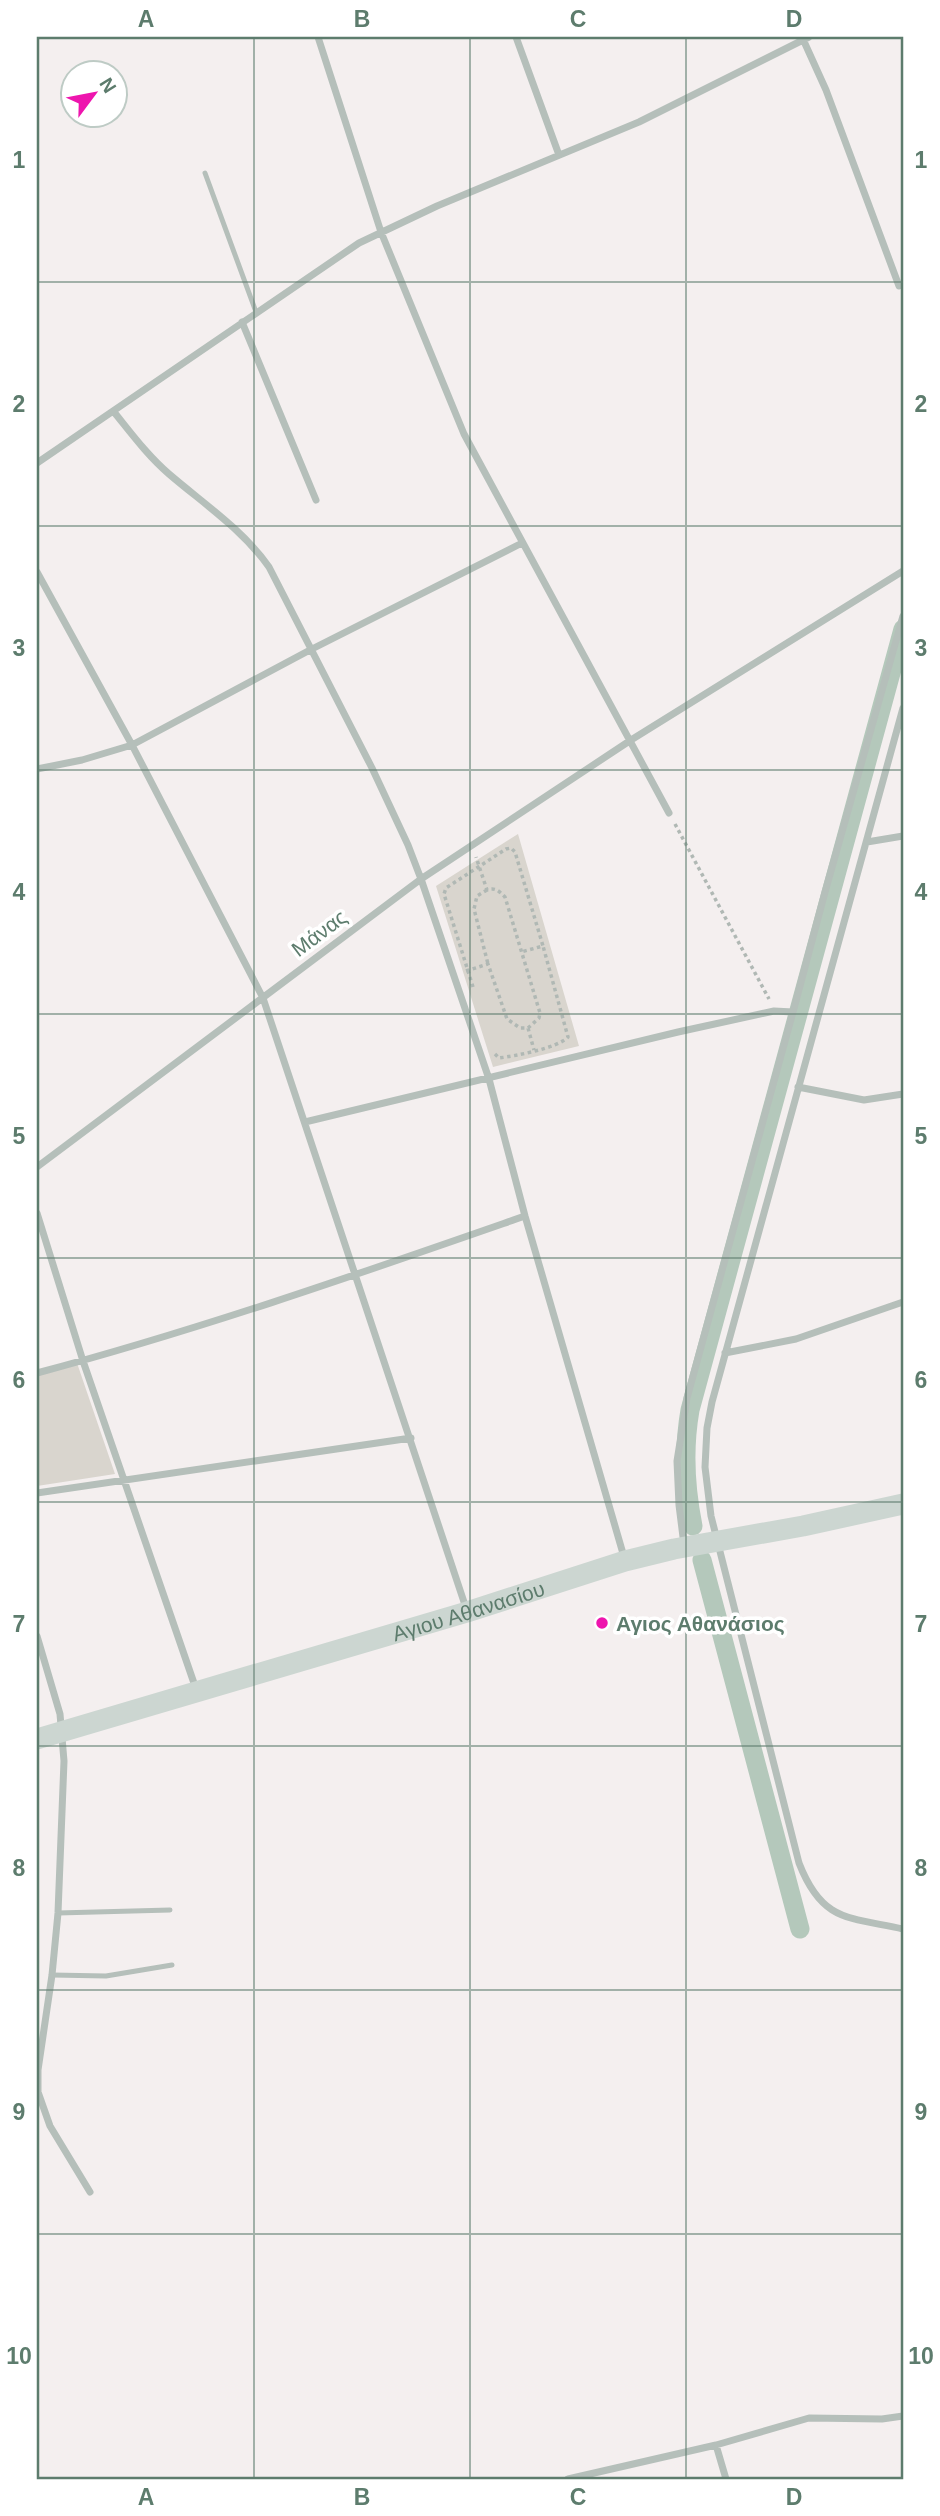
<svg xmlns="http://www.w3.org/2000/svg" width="940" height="2516" viewBox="0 0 940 2516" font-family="Helvetica,sans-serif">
  <rect width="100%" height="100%" fill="#f4efef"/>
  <path fill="#d9d5ce" d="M 518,834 L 579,1046 L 493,1067 L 436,886 Z
    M 77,1363 L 115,1474 L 37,1486 L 37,1375 Z"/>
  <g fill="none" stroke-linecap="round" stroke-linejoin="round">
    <path stroke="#b4c8bb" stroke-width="19" d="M 693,1526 C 685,1486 683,1450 690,1410 L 903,629
      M 702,1560 L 800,1929"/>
    <path stroke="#b0b8b4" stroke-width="3.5" stroke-dasharray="3.5 3.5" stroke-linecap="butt" d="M 675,824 L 769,999
      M 487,890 L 477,896 L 474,909 L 488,964
      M 466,971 L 488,964 L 507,1019 L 520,1028 L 528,1028 L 539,1018 L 540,1013 L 505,897 C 499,891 495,887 487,890 L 476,857
      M 473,987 L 444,894 L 446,888 L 506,849 L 511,848 L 515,852 L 543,946 L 521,952
      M 528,1028 L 534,1050
      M 495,1054 L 499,1058 C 515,1056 558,1048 568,1037 L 543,946"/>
    <path stroke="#b5bfba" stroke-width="5" d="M 205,173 L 256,312
      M 58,1913 L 170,1910
      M 52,1975 L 106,1976 L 172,1965"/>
    <path stroke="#b5bfba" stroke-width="7" d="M 318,37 L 381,232 L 464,434 L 669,813
      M 516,37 L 559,155
      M 802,37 L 826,90 L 899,286
      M 242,322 L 316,500
      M 114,412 C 131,433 148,456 169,474 C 204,504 242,529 269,567 L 372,768 L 408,845 L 421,879 L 489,1079 L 525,1216 L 624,1557
      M 37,463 L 359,243 L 437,206 L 639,122 L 809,37
      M 37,572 L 132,745 L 263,998 L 467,1611
      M 903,708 L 712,1402 L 707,1428 L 705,1467 L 711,1516 L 799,1863 C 822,1922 848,1917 903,1929
      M 37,769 L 82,760 L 132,745 L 310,650 L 522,543
      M 867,842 L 903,836
      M 793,1012 L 825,892 L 903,616
      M 798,1087 L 864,1100 L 903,1094
      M 305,1122 L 678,1032 L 774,1011 L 793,1012 L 687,1398 L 677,1461 L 679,1505 L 684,1545
      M 37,1167 L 421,879 L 631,740 L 903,571
      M 37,1213 L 83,1361 L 196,1689
      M 725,1353 L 796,1339 L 903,1302
      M 37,1373 C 202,1329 364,1272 525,1216
      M 37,1493 L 411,1438
      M 37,1636 L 60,1714 L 64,1761 L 58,1913 L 52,1975 L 38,2070 L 38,2092 L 50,2126 L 90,2192
      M 716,2445 L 726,2479
      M 568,2479 L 716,2445 L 809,2418 L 882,2419 L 903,2416"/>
    <path stroke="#ccd6d1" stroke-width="21" id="s1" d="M 37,1739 L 467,1612 L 625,1561 L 674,1549 L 803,1526 L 903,1504"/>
  </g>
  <path fill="none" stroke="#5d7c6d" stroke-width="2" stroke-opacity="0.55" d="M 254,37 L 254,2479M 470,37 L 470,2479M 686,37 L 686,2479M 37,282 L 903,282M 37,526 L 903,526M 37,770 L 903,770M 37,1014 L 903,1014M 37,1258 L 903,1258M 37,1502 L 903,1502M 37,1746 L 903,1746M 37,1990 L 903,1990M 37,2234 L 903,2234"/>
  <circle fill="#ee15ae" stroke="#fff" stroke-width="2.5" cx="602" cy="1623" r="7"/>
  <g text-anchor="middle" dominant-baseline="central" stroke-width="7" stroke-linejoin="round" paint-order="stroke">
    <g font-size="21" fill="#5d7c6d" stroke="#fff">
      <text transform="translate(319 933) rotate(-37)">Μάνας</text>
      <text stroke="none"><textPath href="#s1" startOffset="450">Αγιου Αθανασίου</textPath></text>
    </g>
    <g font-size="21" font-weight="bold" fill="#5d7c6d" stroke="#fff" text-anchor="start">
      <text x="616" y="1623">Αγιος Αθανάσιος</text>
    </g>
  </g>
  <rect width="940" height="2516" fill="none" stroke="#ffffff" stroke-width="77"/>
  <g transform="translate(94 94) rotate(58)"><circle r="33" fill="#ffffff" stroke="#becbc5" stroke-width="2"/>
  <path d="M0-5L12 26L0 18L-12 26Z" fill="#ee15ae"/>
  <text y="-10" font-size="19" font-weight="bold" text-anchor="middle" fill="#5d7c6d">N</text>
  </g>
  <rect x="38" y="38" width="864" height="2440" fill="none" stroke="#5d7c6d" stroke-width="2.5"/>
  <g font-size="23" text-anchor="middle" font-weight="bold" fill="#5d7c6d">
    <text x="146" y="27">A</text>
    <text x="362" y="27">B</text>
    <text x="578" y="27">C</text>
    <text x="794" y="27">D</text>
    <text x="19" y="168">1</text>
    <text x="921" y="168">1</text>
    <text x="19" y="412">2</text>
    <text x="921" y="412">2</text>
    <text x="19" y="656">3</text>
    <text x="921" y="656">3</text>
    <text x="19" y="900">4</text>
    <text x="921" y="900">4</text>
    <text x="19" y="1144">5</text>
    <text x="921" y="1144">5</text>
    <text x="19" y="1388">6</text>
    <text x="921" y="1388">6</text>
    <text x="19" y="1632">7</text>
    <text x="921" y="1632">7</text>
    <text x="19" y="1876">8</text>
    <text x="921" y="1876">8</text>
    <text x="19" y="2120">9</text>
    <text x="921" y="2120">9</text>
    <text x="19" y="2364">10</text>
    <text x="921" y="2364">10</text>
    <text x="146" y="2505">A</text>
    <text x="362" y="2505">B</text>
    <text x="578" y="2505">C</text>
    <text x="794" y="2505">D</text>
  </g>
</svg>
